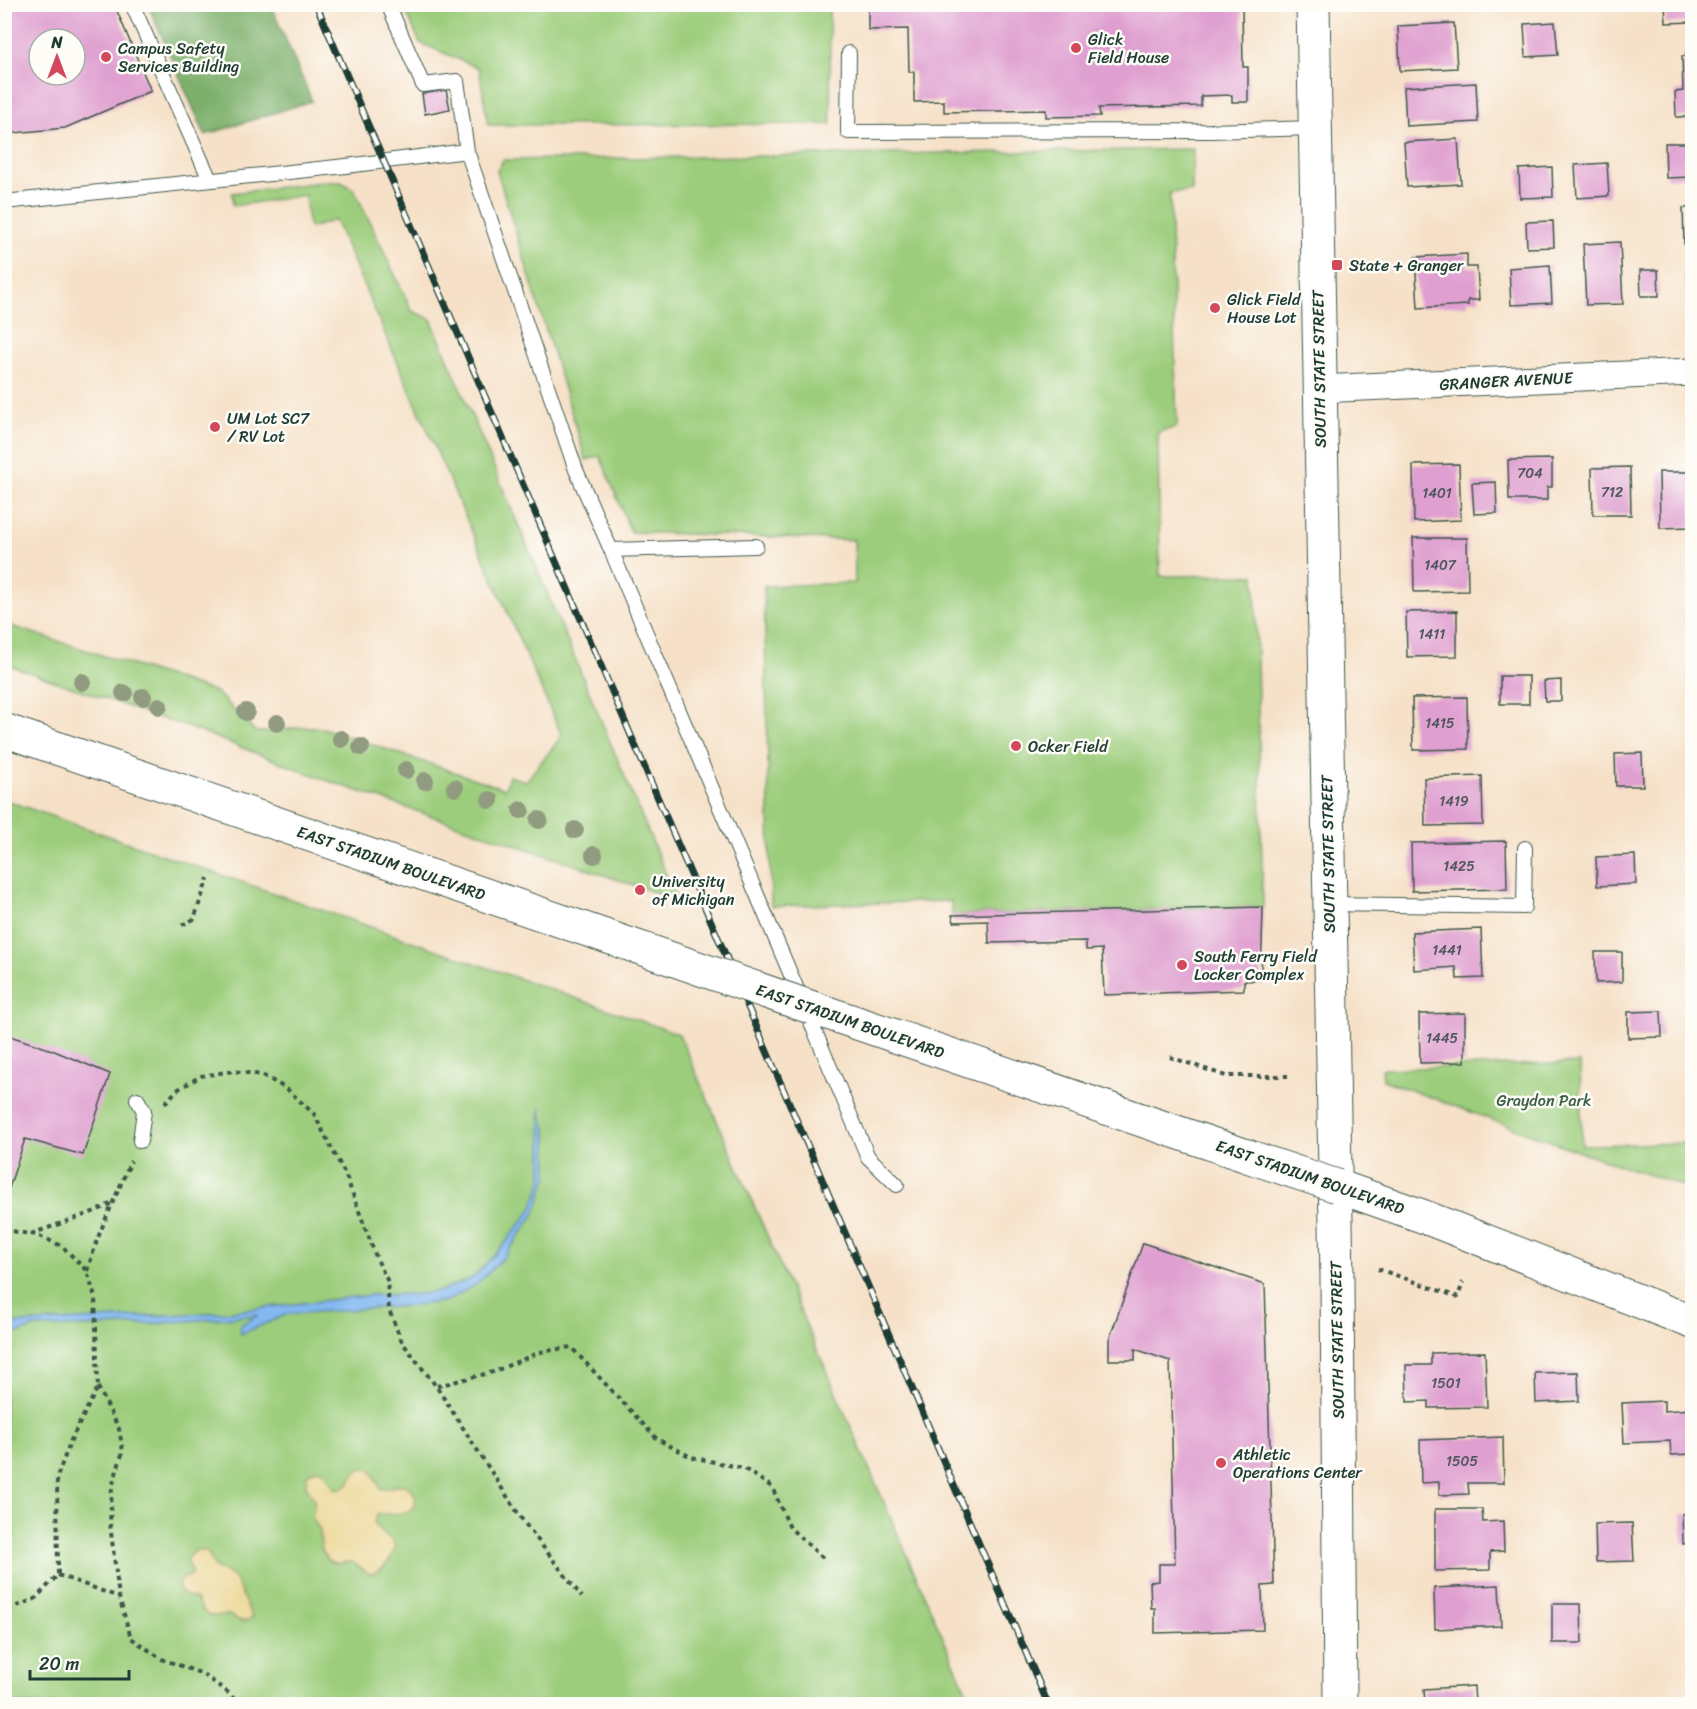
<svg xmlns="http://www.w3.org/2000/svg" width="1697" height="1709" viewBox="0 0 1697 1709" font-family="Sriracha,sans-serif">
  <rect width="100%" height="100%" fill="#fdfcf7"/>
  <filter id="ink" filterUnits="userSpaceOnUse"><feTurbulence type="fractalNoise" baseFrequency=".0167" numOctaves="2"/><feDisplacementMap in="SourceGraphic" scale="12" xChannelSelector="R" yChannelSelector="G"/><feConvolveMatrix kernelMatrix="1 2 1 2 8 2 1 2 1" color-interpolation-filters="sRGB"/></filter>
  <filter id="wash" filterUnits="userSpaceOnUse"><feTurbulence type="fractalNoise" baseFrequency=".008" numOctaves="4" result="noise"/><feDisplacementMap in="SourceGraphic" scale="24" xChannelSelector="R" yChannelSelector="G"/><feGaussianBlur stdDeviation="1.35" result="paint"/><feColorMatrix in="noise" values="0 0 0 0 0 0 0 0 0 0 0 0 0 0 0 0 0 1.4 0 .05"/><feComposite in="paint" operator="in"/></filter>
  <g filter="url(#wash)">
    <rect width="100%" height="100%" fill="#f6e1c8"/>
    <path fill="#9ccd7c" stroke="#5e8558" stroke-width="1.5" d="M 403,5 L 829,5 L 831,124 L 488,125 L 479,68 L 420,43 Z
      M 1193,149 L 1192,191 L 1170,193 L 1177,427 L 1158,432 L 1160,576 L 1255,575 L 1263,907 L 952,915 L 951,901 L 771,906 L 764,586 L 855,583 L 854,540 L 631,532 L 600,456 L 586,460 L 497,171 L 503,160 Z
      M 322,182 L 341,182 L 354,189 L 412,311 L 431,319 L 677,900 L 326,780 L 204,733 L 5,664 L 5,624 L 216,692 L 256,732 C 280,733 298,724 323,728 L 505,789 L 509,776 L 526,781 L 558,741 L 561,734 L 335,220 L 310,228 L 308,223 L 305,195 L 233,206 L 232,193 Z
      M 5,800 L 679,1034 L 972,1704 L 5,1704 Z
      M 1580,1063 L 1582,1145 L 1692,1143 L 1692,1189 L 1580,1152 L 1383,1080 L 1382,1069 Z"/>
    <path fill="#7db06c" stroke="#4e7650" stroke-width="1.5" d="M 148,5 L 271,5 L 312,101 L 205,135 Z"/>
    <path fill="#eeda9e" stroke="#868c69" stroke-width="1.5" d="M 361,1468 L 371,1470 L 381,1489 C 389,1490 396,1483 404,1485 C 415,1489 421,1505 409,1511 C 400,1516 387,1512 377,1515 L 374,1522 C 379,1533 393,1537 396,1547 C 391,1559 383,1572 370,1574 L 352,1562 L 336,1563 L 329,1561 L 321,1549 L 320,1530 L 312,1517 C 316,1499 316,1501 306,1486 L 307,1474 L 316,1469 L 324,1471 L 334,1488 L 341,1489 C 351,1484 352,1474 361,1468 Z
      M 197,1550 L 207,1552 L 215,1568 C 221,1571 227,1572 233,1577 C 239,1583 246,1609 253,1617 L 248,1621 L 241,1621 L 229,1615 L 210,1616 L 203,1611 L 196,1599 L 182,1594 L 179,1588 L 180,1580 L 190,1576 L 192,1573 L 187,1563 L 187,1558 Z"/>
    <path fill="#83b8f1" stroke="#517a92" stroke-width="1.5" d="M 540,1108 L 547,1134 L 548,1175 L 534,1215 L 505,1256 L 477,1284 L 447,1301 L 408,1306 L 288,1314 L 241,1334 L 240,1325 L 258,1315 L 152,1324 L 82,1327 L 35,1327 L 13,1335 L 5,1352 L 5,1324 L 226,1312 L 371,1295 L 420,1294 L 440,1291 L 473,1278 L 506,1242 L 532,1209 L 542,1180 L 542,1139 Z"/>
    <g id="blocks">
      <path fill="#df9fd0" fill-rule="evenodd" d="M 4,4 L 114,4 L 151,91 L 65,128 L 4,134 ZM 39,39 L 75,39 L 75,75 L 39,75 Z
        M 868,4 L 1242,4 L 1243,67 L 1248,67 L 1248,102 L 1232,102 L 1232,95 L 1201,96 L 1201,106 L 1099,108 L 1100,116 L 1046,117 L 1046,110 L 944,112 L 944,101 L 914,102 L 914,72 L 909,72 L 908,29 L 868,30 Z
        M 1665,4 L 1692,4 L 1692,22 L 1666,23 Z
        M 1555,22 L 1558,55 L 1526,57 L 1524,24 Z
        M 1454,23 L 1457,68 L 1400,71 L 1398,26 Z
        M 1682,56 L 1692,56 L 1692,117 L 1676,117 L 1675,92 L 1683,91 Z
        M 1476,83 L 1478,122 L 1406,126 L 1404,87 Z
        M 446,90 L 450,109 L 425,114 L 422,94 Z
        M 1458,139 L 1461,184 L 1407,187 L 1404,142 Z
        M 1665,143 L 1692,143 L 1692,177 L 1666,178 Z
        M 1607,163 L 1609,196 L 1577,198 L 1575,165 Z
        M 1552,167 L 1553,197 L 1520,198 L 1519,169 Z
        M 1683,208 L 1692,208 L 1692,244 L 1684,244 Z
        M 1553,221 L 1554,247 L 1527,248 L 1526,222 Z
        M 1620,242 L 1623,304 L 1586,305 L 1583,244 Z
        M 1467,254 L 1467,267 L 1477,267 L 1479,300 L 1468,300 L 1468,305 L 1418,308 L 1415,257 Z
        M 1687,264 L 1692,264 L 1692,304 L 1688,304 Z
        M 1550,265 L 1552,303 L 1511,305 L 1509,268 Z
        M 1640,270 L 1658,270 L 1659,296 L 1641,296 Z
        M 1552,459 L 1552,487 L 1547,487 L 1547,500 L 1509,500 L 1508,460 Z
        M 1459,464 L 1461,520 L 1414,522 L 1413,465 Z
        M 1630,467 L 1631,515 L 1593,515 L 1592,468 Z
        M 1659,472 L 1692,472 L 1692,527 L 1660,528 Z
        M 1496,482 L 1497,513 L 1474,514 L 1472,483 Z
        M 1413,538 L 1467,538 L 1468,591 L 1414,592 Z
        M 1457,611 L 1457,656 L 1407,657 L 1406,612 Z
        M 1500,676 L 1529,676 L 1529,704 L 1500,704 Z
        M 1561,680 L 1561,701 L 1545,701 L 1544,681 Z
        M 1467,697 L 1468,749 L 1413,750 L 1412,698 Z
        M 1642,753 L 1643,786 L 1616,786 L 1615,754 Z
        M 1482,776 L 1483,825 L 1425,826 L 1424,778 Z
        M 1506,841 L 1507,889 L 1412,891 L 1411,843 Z
        M 1635,855 L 1636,884 L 1597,886 L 1596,857 Z
        M 1263,907 L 1261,980 L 1244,981 L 1244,990 L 1104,995 L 1102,949 L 1086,950 L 1086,941 L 989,943 L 988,921 L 954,922 L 952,915 Z
        M 1481,929 L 1483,978 L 1457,979 L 1456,967 L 1414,970 L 1412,932 Z
        M 1595,952 L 1622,952 L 1622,982 L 1596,983 Z
        M 1661,1011 L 1662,1037 L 1628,1038 L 1628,1012 Z
        M 1465,1013 L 1465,1062 L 1420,1063 L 1419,1014 Z
        M 4,1034 L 52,1050 L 110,1074 L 83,1155 L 25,1139 L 9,1188 L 4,1188 Z
        M 1143,1243 L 1265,1284 L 1274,1585 L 1262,1586 L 1263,1630 L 1155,1633 L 1155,1608 L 1151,1608 L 1150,1582 L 1159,1581 L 1159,1564 L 1175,1564 L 1170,1361 L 1135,1349 L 1135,1360 L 1109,1360 L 1109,1340 Z
        M 1485,1352 L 1487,1407 L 1429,1408 L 1429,1401 L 1407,1402 L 1406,1365 L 1431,1365 L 1431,1353 Z
        M 1578,1372 L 1579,1401 L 1536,1403 L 1535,1373 Z
        M 1664,1401 L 1664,1411 L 1692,1409 L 1692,1454 L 1671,1455 L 1670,1441 L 1624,1443 L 1622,1403 Z
        M 1503,1437 L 1504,1483 L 1468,1483 L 1469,1494 L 1439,1495 L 1439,1482 L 1421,1483 L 1420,1440 Z
        M 1435,1509 L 1482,1509 L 1483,1522 L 1503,1521 L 1504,1551 L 1490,1552 L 1490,1570 L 1435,1571 Z
        M 1682,1514 L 1692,1514 L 1692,1543 L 1683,1544 Z
        M 1632,1523 L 1634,1561 L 1596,1562 L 1595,1524 Z
        M 1499,1585 L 1501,1626 L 1435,1629 L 1434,1588 Z
        M 1552,1604 L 1581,1604 L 1582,1643 L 1552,1643 Z
        M 1474,1686 L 1475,1704 L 1425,1704 L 1424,1689 Z"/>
    </g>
  </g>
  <g filter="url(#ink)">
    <use href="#blocks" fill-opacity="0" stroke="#3f564a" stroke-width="1.5"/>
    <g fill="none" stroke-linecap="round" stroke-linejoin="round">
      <defs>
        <path id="service" d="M 132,4 L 210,180
          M 388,4 L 423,85 L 457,81 L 467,151 L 576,470 L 611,550 L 756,546
          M 849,53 L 848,132 L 1210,131 L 1315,128
          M 4,202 L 346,166 L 467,151
          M 611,550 L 868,1157 L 897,1185
          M 1329,904 L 1524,907 L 1525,848
          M 137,1099 L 144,1111 L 140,1141"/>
        <path id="minor" d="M 1319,389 L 1692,372"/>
        <path id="secondary" d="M 1313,4 L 1337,1277 L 1340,1704
          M 4,730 L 646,950
          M 813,1008 L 1247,1156
          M 1337,1186 L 1422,1216 L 1692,1322"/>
      </defs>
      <use href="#service" stroke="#3f564a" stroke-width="16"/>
      <use href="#minor" stroke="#3f564a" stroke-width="29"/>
      <use href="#secondary" stroke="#3f564a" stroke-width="35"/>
      <path stroke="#3f564a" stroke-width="4" stroke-dasharray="4.5 4.5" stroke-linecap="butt" d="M 182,925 L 194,919 L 208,878
        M 1170,1057 L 1226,1076 L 1288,1076
        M 165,1103 L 177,1090 L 201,1076 L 233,1071 L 262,1075 L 287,1089 L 314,1114 L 346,1176 L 376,1257 L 387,1280 L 389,1310 L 402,1342 L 436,1386 L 523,1521 L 582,1597
        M 4,1230 L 37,1235 L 62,1246 L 87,1271 L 95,1297 L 98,1387 L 71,1440 L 57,1477 L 58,1575 L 35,1599 L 4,1611
        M 31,1234 L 96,1211 L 112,1203
        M 1378,1269 L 1458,1297 L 1463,1282
        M 87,1271 L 100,1232 L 131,1161
        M 437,1386 L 493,1372 L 540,1352 L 571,1347 L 657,1439 L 691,1457 L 743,1468 L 772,1487 L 790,1528 L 823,1558
        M 98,1387 L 119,1429 L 123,1451 L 112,1487 L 110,1524 L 119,1597 L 131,1638 L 162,1659 L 203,1674 L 230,1694 L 238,1704
        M 58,1575 L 119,1597"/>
      <use href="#service" stroke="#fff" stroke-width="14"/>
      <use href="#minor" stroke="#fff" stroke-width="27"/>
      <use href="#secondary" stroke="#fff" stroke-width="33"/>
      <defs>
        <path id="rail" d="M 316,4 L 1048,1704"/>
      </defs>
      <use href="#rail" stroke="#1f3d34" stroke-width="7"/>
      <use href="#rail" stroke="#fdfcf7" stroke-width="4.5" stroke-dasharray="14" stroke-linecap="butt"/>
      <defs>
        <path id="secondary-bridge" d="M 646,950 L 813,1008
          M 1247,1156 L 1337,1186"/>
      </defs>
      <use href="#secondary-bridge" stroke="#3f564a" stroke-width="35" stroke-linecap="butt"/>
      <use href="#secondary-bridge" stroke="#fff" stroke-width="33"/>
    </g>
    <g fill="#919b80">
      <circle cx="82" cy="682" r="9"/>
      <circle cx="124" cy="693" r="9"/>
      <circle cx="143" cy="697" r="9"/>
      <circle cx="159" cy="706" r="9"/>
      <circle cx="246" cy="712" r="9"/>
      <circle cx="277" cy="723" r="9"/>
      <circle cx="341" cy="739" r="9"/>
      <circle cx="361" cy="747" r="9"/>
      <circle cx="406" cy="770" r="9"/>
      <circle cx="425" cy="781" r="9"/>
      <circle cx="455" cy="788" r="9"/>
      <circle cx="490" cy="800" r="9"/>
      <circle cx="521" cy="810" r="9"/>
      <circle cx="539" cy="820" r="9"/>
      <circle cx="575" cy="830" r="9"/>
      <circle cx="594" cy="855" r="9"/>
    </g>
  </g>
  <g fill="#d1495b" stroke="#fdfcf7" stroke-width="2">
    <circle cx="1076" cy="48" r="6"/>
    <circle cx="106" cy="57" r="6"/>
    <rect x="1331" y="259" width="12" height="12" rx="3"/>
    <circle cx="1215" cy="308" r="6"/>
    <circle cx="215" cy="427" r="6"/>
    <circle cx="1016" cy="746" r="6"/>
    <circle cx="640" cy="890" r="6"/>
    <circle cx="1182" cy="965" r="6"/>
    <circle cx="1221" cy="1463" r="6"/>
  </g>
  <g text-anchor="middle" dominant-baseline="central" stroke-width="5" stroke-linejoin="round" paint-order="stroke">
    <g font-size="14" fill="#4f565b">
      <text x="1530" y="473">704</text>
      <text x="1612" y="492">712</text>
      <text x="1437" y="493">1401</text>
      <text x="1440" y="565">1407</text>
      <text x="1432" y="634">1411</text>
      <text x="1440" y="723">1415</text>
      <text x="1454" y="801">1419</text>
      <text x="1459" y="866">1425</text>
      <text x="1447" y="950">1441</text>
      <text x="1442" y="1038">1445</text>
      <text x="1446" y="1383">1501</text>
      <text x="1462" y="1461">1505</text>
    </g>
    <g font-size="16" fill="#1f3d34" stroke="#fdfcf7" text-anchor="start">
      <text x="1088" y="39">Glick<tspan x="1088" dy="18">Field House</tspan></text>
      <text x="118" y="48">Campus Safety<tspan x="118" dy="18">Services Building</tspan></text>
      <text x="1349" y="265">State + Granger</text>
      <text x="1227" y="299">Glick Field<tspan x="1227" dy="18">House Lot</tspan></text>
      <text x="227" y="418">UM Lot SC7<tspan x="227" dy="18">/ RV Lot</tspan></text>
      <text x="1028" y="746">Ocker Field</text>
      <text x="652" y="881">University<tspan x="652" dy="18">of Michigan</tspan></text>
      <text x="1194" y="956">South Ferry Field<tspan x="1194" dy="18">Locker Complex</tspan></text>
      <text x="1233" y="1454">Athletic<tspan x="1233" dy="18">Operations Center</tspan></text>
    </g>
    <g font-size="16" fill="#1f3d34" stroke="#fdfcf7">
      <text transform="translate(1319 369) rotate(-91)">SOUTH STATE STREET</text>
      <text transform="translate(1506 381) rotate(-3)">GRANGER AVENUE</text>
      <text transform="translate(1328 854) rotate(-91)">SOUTH STATE STREET</text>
      <text transform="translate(391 863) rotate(19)">EAST STADIUM BOULEVARD</text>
      <text transform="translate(850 1021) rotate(19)">EAST STADIUM BOULEVARD</text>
      <text transform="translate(1310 1177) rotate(19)">EAST STADIUM BOULEVARD</text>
      <text transform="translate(1337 1340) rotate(-91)">SOUTH STATE STREET</text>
    </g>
    <g font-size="16" fill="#3e6146" stroke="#fdfcf7">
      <text x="1544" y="1100">Graydon Park</text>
    </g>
  </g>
  <rect width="1697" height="1709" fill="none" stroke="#fdfcf7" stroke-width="24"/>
  <g transform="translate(57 57)"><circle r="28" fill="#fdfcf7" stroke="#a4b0a9" stroke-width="1.5"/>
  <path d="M0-4.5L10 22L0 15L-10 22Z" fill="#d1495b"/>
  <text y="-9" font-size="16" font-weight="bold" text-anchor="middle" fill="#1f3d34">N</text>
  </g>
  <path d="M30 1670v9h99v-9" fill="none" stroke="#1f3d34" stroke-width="3"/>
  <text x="39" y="1670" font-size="18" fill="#1f3d34" stroke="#fdfcf7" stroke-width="4.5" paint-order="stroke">20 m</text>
</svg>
